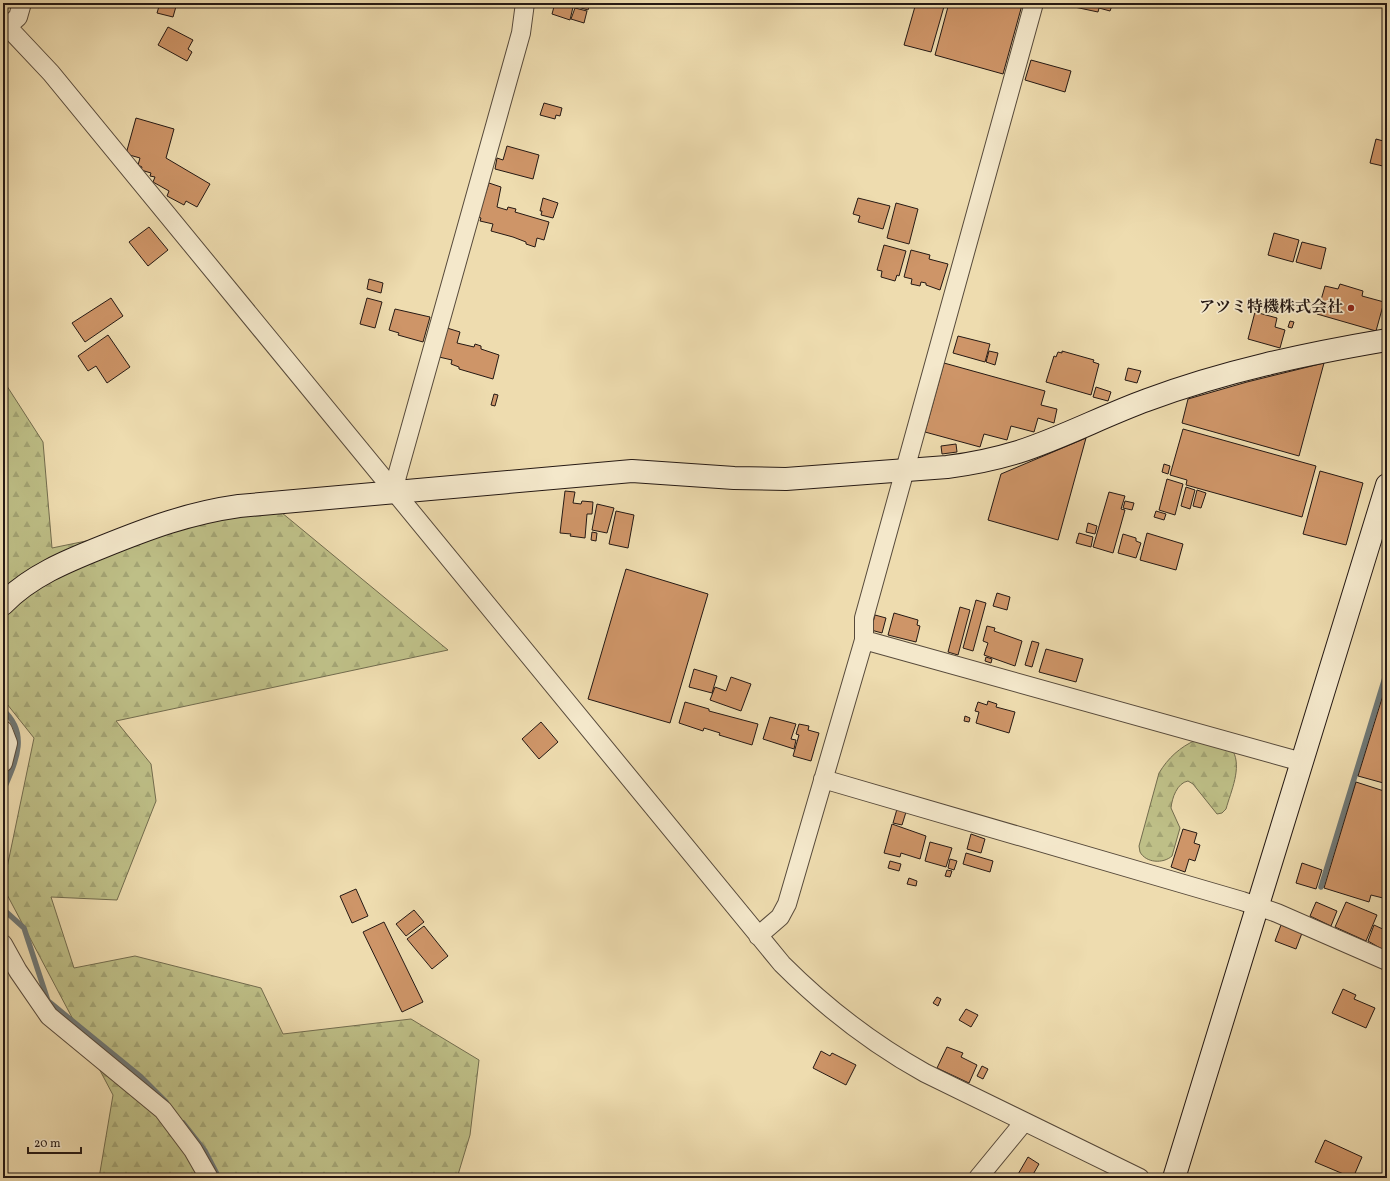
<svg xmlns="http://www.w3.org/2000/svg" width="1390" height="1181" viewBox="0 0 1390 1181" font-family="Vollkorn,'Noto Serif JP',serif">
  <defs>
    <pattern id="forest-firs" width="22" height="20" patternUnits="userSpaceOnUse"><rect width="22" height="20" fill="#bebf87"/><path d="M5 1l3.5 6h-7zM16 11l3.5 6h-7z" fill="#a3a474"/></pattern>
  </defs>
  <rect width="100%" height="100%" fill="#eedcaf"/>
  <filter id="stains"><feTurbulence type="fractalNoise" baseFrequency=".005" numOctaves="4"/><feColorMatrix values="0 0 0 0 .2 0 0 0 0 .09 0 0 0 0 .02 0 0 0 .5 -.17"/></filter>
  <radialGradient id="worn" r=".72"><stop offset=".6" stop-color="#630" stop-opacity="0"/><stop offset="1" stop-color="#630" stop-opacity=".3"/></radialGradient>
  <path fill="url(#forest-firs)" stroke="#726c4e" d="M 3,380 L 43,442 L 52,548 L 270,503 L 448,650 L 116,721 L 151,764 L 156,801 L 117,900 L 51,897 L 74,968 L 135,956 L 261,988 L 283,1034 L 411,1019 L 479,1060 L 470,1135 L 457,1178 L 99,1178 L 113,1095 L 3,887 L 34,738 L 3,699 Z
    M 1196,740 L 1233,751 C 1242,768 1231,791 1226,809 L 1222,813 L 1217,814 L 1193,784 L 1188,781 C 1177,783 1172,798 1171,808 L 1180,828 L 1172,856 C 1163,864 1146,863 1140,852 L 1139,846 L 1159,773 C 1168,758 1180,747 1196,740 Z"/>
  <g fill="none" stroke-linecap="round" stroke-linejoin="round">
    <path stroke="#6f7876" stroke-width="5.5" d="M 3,710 C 30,734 15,763 3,791
      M 1321,887 L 1387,671
      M 3,909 L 24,928 L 48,1001 L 141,1077 L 166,1102
      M 183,1123 L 205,1151 L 219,1178"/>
  </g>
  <path fill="#ce9568" stroke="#251914" d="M 160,3 L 177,3 L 173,17 L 157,13 Z
    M 555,3 L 573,7 L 570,20 L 552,14 Z
    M 564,3 L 590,3 L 588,10 Z
    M 916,3 L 945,3 L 931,52 L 904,45 Z
    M 949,3 L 1016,3 L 1022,5 L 1003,74 L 935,55 Z
    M 1065,3 L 1113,3 L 1110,11 L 1099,8 L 1098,12 L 1065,5 Z
    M 575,8 L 587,11 L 584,23 L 571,19 Z
    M 168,27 L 193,40 L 188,49 L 192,52 L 187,61 L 158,45 Z
    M 1031,60 L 1071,71 L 1065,92 L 1025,80 Z
    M 544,103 L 562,108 L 560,116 L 556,115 L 555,119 L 540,115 Z
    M 136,118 L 174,129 L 166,158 L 210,184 L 197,207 L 186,201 L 184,205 L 167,196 L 169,191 L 153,182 L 155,177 L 150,176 L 151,173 L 141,170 L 142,167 L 138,165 L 140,158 L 126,154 Z
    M 1376,139 L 1387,142 L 1387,167 L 1370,163 Z
    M 507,146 L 539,155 L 533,179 L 495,169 L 497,158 L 503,160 Z
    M 489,183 L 501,187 L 497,207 L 507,210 L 508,207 L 516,209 L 515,212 L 549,222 L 544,240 L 537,238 L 535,247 L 526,244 L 526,242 L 513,237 L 491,231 L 493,224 L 480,221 L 481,218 L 478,217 Z
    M 543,198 L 558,203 L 553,218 L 541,215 L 542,211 L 540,211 Z
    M 858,198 L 890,206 L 883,229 L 858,222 L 860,216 L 853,214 Z
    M 896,203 L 918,209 L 909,244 L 887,238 Z
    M 149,227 L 168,250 L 148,266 L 129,242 Z
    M 1274,233 L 1299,240 L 1293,262 L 1268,255 Z
    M 1302,242 L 1326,248 L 1321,269 L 1296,262 Z
    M 884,245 L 906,251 L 899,276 L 897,275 L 895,281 L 881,277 L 882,271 L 877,270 Z
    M 911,250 L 930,255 L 929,259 L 948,264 L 940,290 L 926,285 L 926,283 L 921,282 L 920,286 L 911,284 L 912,279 L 904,277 Z
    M 369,279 L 383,283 L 381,293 L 367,289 Z
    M 1340,284 L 1363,291 L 1362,296 L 1384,302 L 1376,331 L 1317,314 L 1325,286 L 1338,289 Z
    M 111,298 L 123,316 L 85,342 L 72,323 Z
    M 367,298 L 382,302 L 375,328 L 360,324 Z
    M 395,309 L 430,317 L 423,342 L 398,335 L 399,333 L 389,330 Z
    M 1255,312 L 1277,318 L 1275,327 L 1285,330 L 1280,348 L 1248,339 Z
    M 1290,321 L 1294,322 L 1292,328 L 1288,327 Z
    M 447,328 L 460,332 L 457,343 L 474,347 L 475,344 L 481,346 L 481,349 L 499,355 L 493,379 L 459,369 L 459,367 L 451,364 L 452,360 L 439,357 Z
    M 108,335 L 130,367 L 107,383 L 96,366 L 88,371 L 78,356 Z
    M 958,336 L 990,344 L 985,362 L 953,353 Z
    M 989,351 L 998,353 L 995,365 L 986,362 Z
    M 1062,351 L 1094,360 L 1093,362 L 1099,364 L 1091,395 L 1046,382 L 1054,356 L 1056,357 L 1058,352 L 1062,353 Z
    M 944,363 L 1045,391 L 1041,405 L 1057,409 L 1054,423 L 1038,418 L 1034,432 L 1011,426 L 1007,440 L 984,434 L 980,447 L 925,432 Z
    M 1324,363 L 1299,456 L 1182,423 L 1188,399 L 1247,382 Z
    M 1128,368 L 1141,371 L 1137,383 L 1125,380 Z
    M 1096,387 L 1111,392 L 1108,401 L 1093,397 Z
    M 494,394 L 498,395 L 495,406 L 491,405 Z
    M 1183,429 L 1316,466 L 1302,517 L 1186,485 L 1187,480 L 1170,475 Z
    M 1086,438 L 1058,540 L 988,520 L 1001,474 Z
    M 956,444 L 957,452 L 942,454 L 941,446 Z
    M 1164,464 L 1170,466 L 1168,474 L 1162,472 Z
    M 1320,471 L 1363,483 L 1346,545 L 1303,534 Z
    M 1167,479 L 1183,484 L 1175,515 L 1159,510 Z
    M 1186,487 L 1195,490 L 1190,509 L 1181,506 Z
    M 1197,490 L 1206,493 L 1201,508 L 1193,506 Z
    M 565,491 L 575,492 L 573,503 L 581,504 L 582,501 L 593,502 L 592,514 L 587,514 L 585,538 L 570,536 L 571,534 L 560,533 Z
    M 1109,492 L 1125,496 L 1121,509 L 1125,510 L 1113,553 L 1093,547 Z
    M 1125,501 L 1134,503 L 1132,510 L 1123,508 Z
    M 597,504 L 614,508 L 607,533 L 592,530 Z
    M 616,511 L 634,515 L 628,548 L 609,544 Z
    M 1156,511 L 1166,514 L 1164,520 L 1154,517 Z
    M 1088,523 L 1097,526 L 1095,534 L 1086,532 Z
    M 592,532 L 597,533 L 596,541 L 591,540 Z
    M 1079,533 L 1093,537 L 1091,547 L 1076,543 Z
    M 1147,533 L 1183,544 L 1176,570 L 1140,560 Z
    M 1123,534 L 1136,538 L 1136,541 L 1141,543 L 1136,558 L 1118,553 Z
    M 626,569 L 708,594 L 670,723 L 588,699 Z
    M 997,593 L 1010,597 L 1007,610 L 993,606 Z
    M 976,600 L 986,603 L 973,651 L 963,648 Z
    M 960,607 L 970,610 L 958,655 L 948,652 Z
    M 894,613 L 918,620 L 917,625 L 920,626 L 916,642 L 888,635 Z
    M 875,615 L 886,618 L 882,633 L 871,630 Z
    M 987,626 L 995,628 L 994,631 L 1022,641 L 1015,666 L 984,655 L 988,643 L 983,641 Z
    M 1032,641 L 1039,643 L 1032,667 L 1025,665 Z
    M 1046,649 L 1083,659 L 1076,682 L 1039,672 Z
    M 986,657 L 992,659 L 991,663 L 985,661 Z
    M 694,669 L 717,676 L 712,693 L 689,687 Z
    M 731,677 L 751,684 L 741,711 L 710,700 L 715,687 L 726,691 Z
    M 1387,682 L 1387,784 L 1358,776 Z
    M 988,701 L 997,704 L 996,707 L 1015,712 L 1009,733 L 976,723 L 979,712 L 975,711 L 978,702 L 987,705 Z
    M 685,702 L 709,709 L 709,711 L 758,724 L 752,745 L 719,735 L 720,733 L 704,728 L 703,731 L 679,723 Z
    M 965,716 L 970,718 L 969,722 L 964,721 Z
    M 770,717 L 796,724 L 791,739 L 796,740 L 794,749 L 763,739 Z
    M 541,722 L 558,742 L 539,759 L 522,739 Z
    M 799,724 L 809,726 L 808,730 L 819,733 L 811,761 L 793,756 L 799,735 L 796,734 Z
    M 1356,782 L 1387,792 L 1387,899 L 1371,895 L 1369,902 L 1324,888 Z
    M 897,809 L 906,812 L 902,825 L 893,823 Z
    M 892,824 L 926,836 L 920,859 L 901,853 L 900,857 L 884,853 Z
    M 1183,829 L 1197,833 L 1194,843 L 1200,845 L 1195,861 L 1189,859 L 1185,872 L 1171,867 Z
    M 971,834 L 985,839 L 981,853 L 967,849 Z
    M 930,842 L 952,848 L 946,867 L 925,861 Z
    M 966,853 L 993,861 L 990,872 L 963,864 Z
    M 950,859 L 957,861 L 954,870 L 948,868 Z
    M 890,861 L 901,864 L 899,871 L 888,868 Z
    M 1302,863 L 1322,870 L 1316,889 L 1296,883 Z
    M 947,870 L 952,871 L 950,877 L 945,876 Z
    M 909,878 L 917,881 L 916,886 L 907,884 Z
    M 356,889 L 368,916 L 352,923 L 340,896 Z
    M 1316,902 L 1337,911 L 1331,926 L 1310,916 Z
    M 1346,902 L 1377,915 L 1366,941 L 1335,927 Z
    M 414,910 L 424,922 L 406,936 L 396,924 Z
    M 384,922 L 423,1002 L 402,1012 L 363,932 Z
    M 1281,925 L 1302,933 L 1296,949 L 1275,941 Z
    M 1374,925 L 1387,931 L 1387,952 L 1368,941 Z
    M 424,926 L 448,956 L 432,969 L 407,939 Z
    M 1343,989 L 1356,995 L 1354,999 L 1375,1008 L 1366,1028 L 1332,1013 Z
    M 937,997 L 941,999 L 938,1006 L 933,1003 Z
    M 966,1009 L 978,1015 L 971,1027 L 959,1020 Z
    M 947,1047 L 963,1053 L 961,1057 L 977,1065 L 969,1083 L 937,1068 Z
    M 821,1051 L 830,1056 L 832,1053 L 856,1065 L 846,1085 L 813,1068 Z
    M 982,1066 L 988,1069 L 983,1079 L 977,1076 Z
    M 1325,1140 L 1362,1157 L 1353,1178 L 1315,1162 Z
    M 1028,1157 L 1039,1164 L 1031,1178 L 1021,1178 L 1017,1176 Z"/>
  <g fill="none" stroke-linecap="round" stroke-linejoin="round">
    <defs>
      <path id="street" d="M 3,22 L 51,73 L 782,964 C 825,1007 871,1043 925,1073 L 1140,1178
        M 7,27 L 18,17 L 22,3
        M 394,492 L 397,476 L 521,33 L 525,3
        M 864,640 L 1302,762
        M 3,730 L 8,743 L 3,763
        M 823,779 L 1242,901 L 1277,913 L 1387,961
        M 758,936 L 780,917 L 787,904 L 864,640 L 864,618 L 1034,3
        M 3,944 L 18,971 L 49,1016 L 163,1110 L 193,1150 L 209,1178
        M 978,1178 L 1024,1122"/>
      <path id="secondary" d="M 3,604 C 30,576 67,561 102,547 C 149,528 189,513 239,506 L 632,471 L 734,478 L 786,479 L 947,467 C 971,464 995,459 1018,452 C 1062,438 1103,416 1147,400 C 1225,371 1305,354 1387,340
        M 1174,1178 L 1387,485"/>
    </defs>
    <use href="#street" stroke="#574a3b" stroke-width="20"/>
    <use href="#secondary" stroke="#251914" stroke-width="24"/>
    <use href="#street" stroke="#f4e8cb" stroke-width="18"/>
    <use href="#secondary" stroke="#f4e8cb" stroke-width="22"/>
  </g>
  <circle fill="#8f2418" stroke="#f4e8cb" stroke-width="1.5" cx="1351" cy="308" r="4"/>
  <g text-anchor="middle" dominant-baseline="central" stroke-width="3.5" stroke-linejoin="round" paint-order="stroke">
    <g font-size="16" font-weight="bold" fill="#251914" stroke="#f4e8cb" text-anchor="end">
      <text x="1343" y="308">アツミ特機株式会社</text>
    </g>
  </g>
  <rect width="1390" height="1181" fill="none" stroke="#eedcaf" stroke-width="16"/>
  <rect x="4" y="4" width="1382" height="1173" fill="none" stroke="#251914" stroke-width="2"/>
  <rect x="8" y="8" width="1374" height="1165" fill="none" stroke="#251914"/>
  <path d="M28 1147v6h53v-6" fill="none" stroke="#251914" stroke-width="2"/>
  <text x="34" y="1147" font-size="12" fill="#251914" stroke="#f4e8cb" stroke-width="3" paint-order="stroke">20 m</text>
  <rect width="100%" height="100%" filter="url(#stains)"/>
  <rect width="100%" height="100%" fill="url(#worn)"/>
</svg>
